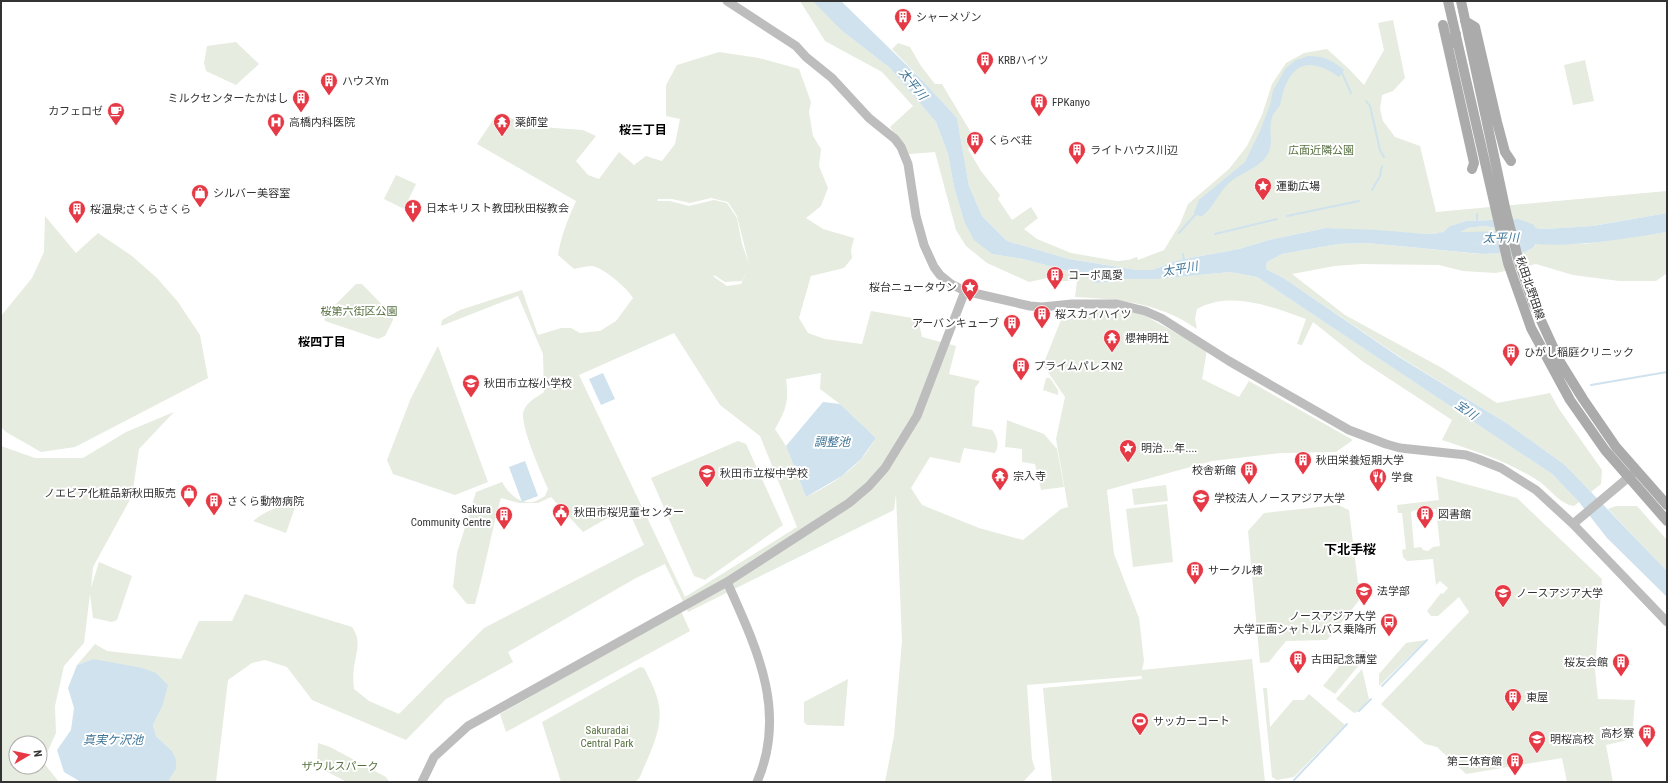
<svg xmlns="http://www.w3.org/2000/svg" width="1668" height="783" viewBox="0 0 1668 783" font-family="'Roboto Condensed','Noto Sans JP',sans-serif">
  <rect width="100%" height="100%" fill="#fff"/>
  <path fill="#e6ecdf" fill-rule="evenodd" d="M 800,1 L 814,1 L 841,30 L 890,68 L 936,122 L 948,154 L 954,187 L 964,221 L 992,254 L 1023,259 L 1084,275 L 1094,283 L 1115,282 L 1124,279 L 1155,279 L 1230,272 L 1257,277 L 1552,474 L 1579,502 L 1574,506 C 1559,504 1550,488 1537,480 C 1507,461 1475,451 1442,440 L 1452,420 L 1362,361 L 1313,322 L 1302,345 L 1297,344 L 1306,319 C 1273,307 1230,290 1197,309 L 1195,319 L 1197,329 C 1160,303 1119,299 1075,297 L 1077,281 L 1062,281 L 1056,276 L 1029,282 L 987,263 L 966,246 L 956,230 L 935,152 L 909,154 L 890,127 L 913,106 L 882,72 L 825,41 Z
    M 1393,20 L 1405,78 L 1393,91 L 1382,95 L 1380,109 L 1383,121 L 1395,137 L 1420,146 L 1436,212 L 1667,191 L 1667,213 L 1593,226 L 1544,229 L 1534,228 L 1519,219 L 1466,221 L 1450,226 L 1442,233 L 1426,234 L 1326,228 L 1269,240 L 1239,249 L 1179,260 L 1152,270 L 1137,270 L 1069,259 L 1007,241 L 982,216 L 969,186 L 957,118 L 924,82 L 892,49 L 898,43 L 910,47 L 921,66 L 935,84 L 942,84 L 976,141 L 968,149 L 981,171 L 1000,195 L 998,199 L 1012,220 L 1031,207 L 1038,218 L 1024,229 L 1037,239 L 1071,253 L 1117,261 L 1128,260 L 1137,257 L 1138,260 L 1164,250 L 1180,224 L 1188,204 L 1229,169 L 1247,146 L 1262,115 L 1272,84 L 1286,63 L 1304,53 L 1327,49 L 1348,68 L 1364,85 L 1384,50 L 1378,23 Z
    M 236,42 L 259,64 L 236,85 L 206,71 L 204,63 L 207,46 Z
    M 719,52 L 759,58 L 799,69 L 811,102 L 809,112 L 813,136 L 821,149 L 819,166 L 828,188 L 821,206 L 806,218 L 823,229 L 854,238 L 851,250 L 852,258 L 844,268 L 811,276 L 799,318 L 808,333 L 825,339 L 862,344 L 871,311 L 918,319 L 922,337 L 956,346 L 949,374 L 980,381 L 975,388 L 972,426 L 992,430 C 997,436 1000,445 995,453 L 964,448 L 960,463 L 930,457 L 911,488 L 922,505 L 979,528 L 1023,540 L 1061,509 L 1068,507 L 1056,439 L 1065,397 L 1043,365 L 1061,320 L 1089,311 L 1138,312 L 1207,350 L 1202,379 L 1239,397 L 1249,381 L 1353,440 L 1336,452 L 1281,453 L 1212,461 L 1107,490 L 1114,554 L 1139,618 L 1144,661 L 1142,670 L 1252,659 L 1265,782 L 1052,782 L 1043,688 L 1142,679 L 1141,675 L 1141,676 L 1027,685 L 1032,759 L 1035,769 L 1023,782 L 885,782 L 894,736 L 902,641 L 896,494 L 894,510 L 688,612 L 665,564 L 636,578 L 508,652 L 513,662 L 446,699 L 406,740 L 312,700 L 287,667 L 265,660 L 252,663 L 228,680 L 216,782 L 168,782 L 176,769 L 172,751 L 156,736 L 153,725 L 162,707 L 93,659 L 77,665 L 95,644 L 107,651 L 181,659 L 199,621 L 232,621 L 245,594 L 352,627 C 362,641 356,652 354,667 C 353,674 353,681 354,689 L 369,701 L 399,714 L 484,628 L 644,545 L 627,507 L 583,532 L 551,497 L 538,503 L 519,503 L 501,498 C 491,533 485,569 475,604 L 467,604 L 453,587 L 457,553 L 476,492 L 502,482 C 508,493 519,504 533,502 C 537,501 541,498 545,496 L 548,489 C 542,475 518,422 524,410 C 528,401 537,397 544,392 L 543,354 L 518,296 L 441,326 L 442,320 L 460,310 L 522,290 L 538,335 L 561,328 L 571,328 L 580,333 L 600,331 L 616,321 L 633,298 C 628,289 603,267 592,266 C 586,266 579,268 574,269 L 558,255 C 561,236 568,219 576,201 L 477,144 L 497,114 L 541,127 L 583,130 L 596,136 L 576,161 L 588,175 L 599,179 L 619,152 L 634,165 L 646,156 L 662,161 L 675,144 L 680,119 L 666,116 L 666,85 L 677,65 ZM 711,198 L 728,202 L 737,216 L 749,264 L 742,244 L 737,218 L 727,203 L 714,200 L 689,206 L 670,201 L 657,201 L 658,199 L 672,199 L 690,203 ZM 750,265 L 741,284 L 727,286 L 714,277 L 714,275 L 725,282 L 742,281 ZM 674,333 L 720,405 L 760,436 L 797,527 L 685,597 L 579,375 ZM 821,373 L 820,389 L 840,404 L 876,438 C 871,445 867,453 861,459 C 846,476 826,487 806,497 L 786,446 L 775,429 C 786,410 789,402 786,379 Z
    M 1585,60 L 1594,101 L 1573,105 L 1564,65 Z
    M 396,175 L 416,184 L 404,209 L 384,199 Z
    M 45,216 L 76,253 L 98,233 L 132,256 L 157,278 L 178,302 L 200,335 L 208,378 L 75,447 L 41,452 L 6,432 L 1,427 L 1,316 L 32,278 L 44,252 Z
    M 1484,226 L 1523,233 L 1526,244 L 1481,245 L 1460,243 L 1457,234 L 1468,228 Z
    M 1667,232 L 1667,273 L 1656,281 L 1619,281 L 1573,275 L 1536,264 L 1496,273 L 1463,271 L 1439,265 L 1362,264 L 1335,266 L 1292,274 L 1345,315 L 1442,368 L 1497,403 L 1550,393 L 1559,409 L 1602,470 L 1601,484 L 1591,492 L 1565,465 L 1508,424 L 1400,357 L 1285,279 L 1266,269 L 1267,262 L 1282,254 L 1338,244 L 1367,243 L 1480,254 L 1526,252 L 1534,247 L 1535,244 L 1584,244 Z
    M 356,284 L 362,284 L 392,315 L 393,320 L 385,336 L 378,339 L 325,321 L 324,316 Z
    M 438,346 L 488,482 L 455,495 L 393,474 L 387,460 L 411,398 Z
    M 1046,378 L 1050,378 L 1058,390 L 1058,395 L 1043,390 Z
    M 174,412 L 139,449 L 132,496 L 93,567 L 91,588 L 99,562 L 132,576 L 117,620 L 112,622 L 93,618 L 90,594 L 84,643 L 64,666 L 55,706 L 56,733 L 43,762 L 59,782 L 1,782 L 1,446 L 35,458 L 83,458 L 126,432 ZM 16,743 L 40,743 L 40,767 L 16,767 Z
    M 1007,420 L 1044,434 L 1057,449 L 1064,487 L 1041,490 L 1035,464 L 1022,462 L 1022,449 L 1005,447 Z
    M 738,441 L 746,444 L 783,525 L 705,580 L 694,576 L 651,478 Z
    M 1436,476 L 1517,498 L 1602,579 L 1595,670 L 1598,699 L 1635,700 L 1632,739 L 1606,745 L 1613,782 L 1567,782 L 1562,758 L 1466,774 L 1437,747 L 1425,744 L 1417,737 L 1381,704 L 1469,612 L 1459,597 L 1438,616 L 1431,616 L 1427,611 L 1441,593 L 1443,594 L 1448,588 L 1440,581 L 1436,585 L 1433,559 L 1407,561 L 1403,557 L 1402,550 L 1406,549 L 1402,513 L 1398,513 L 1397,505 L 1439,500 ZM 1421,508 L 1422,510 L 1436,509 L 1440,546 L 1433,547 L 1428,551 L 1423,550 L 1421,547 L 1414,548 L 1411,512 Z
    M 1166,485 L 1168,501 L 1134,505 L 1132,489 Z
    M 297,502 L 286,533 L 253,521 C 265,511 281,505 297,502 Z
    M 1167,504 L 1173,562 L 1133,567 L 1126,509 Z
    M 1338,505 L 1349,510 L 1358,583 L 1364,584 L 1365,593 L 1327,640 L 1286,641 L 1269,662 L 1260,663 L 1248,531 L 1264,513 Z
    M 1616,506 L 1637,506 L 1667,540 L 1667,571 L 1608,509 Z
    M 681,611 L 690,631 L 506,732 L 500,714 Z
    M 1426,640 L 1379,686 L 1379,674 L 1406,643 Z
    M 1363,650 L 1369,653 L 1335,694 L 1323,686 L 1344,660 L 1350,665 Z
    M 640,667 L 644,668 C 649,678 654,687 657,697 C 666,726 650,751 640,777 L 635,782 L 561,782 L 542,722 Z
    M 1362,669 L 1369,699 L 1359,711 L 1354,713 L 1336,699 Z
    M 848,679 L 844,726 L 807,725 L 804,722 L 804,702 Z
    M 1263,688 L 1267,688 L 1270,727 L 1293,700 L 1304,700 L 1309,694 L 1345,725 L 1294,777 L 1277,780 L 1272,777 Z
    M 318,743 L 330,747 L 386,777 L 389,782 L 347,782 L 320,768 L 317,765 Z"/>
  <path fill="#cfe2ee" fill-rule="evenodd" d="M 813,1 L 841,1 L 924,82 L 957,118 L 969,186 L 982,216 L 1007,241 L 1069,259 L 1137,270 L 1152,270 L 1179,260 L 1239,249 L 1269,240 L 1326,228 L 1377,230 L 1426,234 L 1442,233 L 1450,226 L 1466,221 L 1519,219 L 1534,225 L 1535,228 L 1544,229 L 1593,226 L 1667,213 L 1667,232 C 1623,239 1580,247 1535,244 L 1534,247 L 1526,252 L 1482,254 L 1367,243 L 1338,244 L 1282,254 L 1267,262 L 1266,269 L 1285,279 L 1399,357 L 1508,424 L 1565,465 L 1667,571 L 1667,597 L 1607,538 L 1579,502 L 1552,474 L 1257,277 L 1230,272 L 1157,279 L 1124,279 L 1115,282 L 1094,283 L 1084,275 L 1076,273 L 1023,259 L 992,254 L 974,240 L 964,221 L 954,187 L 948,154 L 936,122 L 890,68 L 841,30 ZM 1484,226 L 1520,232 L 1524,233 L 1526,244 L 1481,245 L 1460,243 L 1457,234 L 1468,228 Z
    M 1308,56 C 1324,56 1332,60 1344,70 L 1339,77 C 1318,63 1299,57 1286,84 C 1283,91 1282,98 1280,105 C 1278,109 1273,113 1272,118 C 1268,129 1274,143 1268,154 C 1259,169 1241,172 1229,183 C 1218,193 1214,207 1202,216 L 1195,215 L 1194,213 L 1199,200 L 1245,162 L 1260,131 L 1270,105 L 1273,91 L 1285,69 L 1296,60 Z
    M 603,373 L 615,399 L 601,405 L 589,379 Z
    M 823,402 L 840,404 L 876,438 L 861,459 L 842,476 L 806,497 L 786,446 Z
    M 525,461 L 538,496 L 522,502 L 509,467 Z
    M 93,659 L 142,668 L 156,673 L 168,685 L 162,707 L 153,725 L 156,736 L 172,751 L 176,760 L 176,769 L 168,782 L 81,782 L 64,772 L 57,750 L 71,730 L 74,708 L 68,688 L 77,665 Z"/>
  <g fill="none" stroke-linecap="round" stroke-linejoin="round">
    <path stroke="#cfe2ee" stroke-width="2" d="M 1342,73 L 1351,93
      M 1366,101 L 1370,106 L 1380,150 L 1384,157
      M 1372,190 L 1380,176 L 1382,166
      M 1477,214 L 1477,220
      M 1287,216 L 1359,201
      M 1179,233 L 1195,215
      M 1215,234 L 1277,219
      M 1183,254 L 1184,261
      M 1591,385 L 1667,372
      M 1382,686 L 1427,640
      M 1359,711 L 1371,699
      M 1294,780 L 1347,724"/>
    <path stroke="#cfe2ee" stroke-width="13" d="M 1441,239 L 1541,237"/>
    <path stroke="#bdbdbd" stroke-width="9" d="M 727,1 L 796,46 L 806,57 L 832,78 L 869,118 L 895,139 L 901,147 L 908,164 L 916,216 L 924,245 L 934,267 L 940,275 L 951,284 L 965,291 L 1030,306 L 1042,307 L 1072,304 L 1117,304 L 1145,311 L 1161,318 L 1229,361 L 1349,430 L 1386,444 L 1400,448 L 1466,455 L 1478,459 L 1501,468 L 1536,490 L 1573,524 L 1667,622
      M 1573,524 L 1636,471
      M 727,582 C 756,647 788,711 757,782
      M 422,782 L 434,757 L 468,726 L 727,582 L 849,503 L 869,486 L 885,468 L 917,416 L 965,291"/>
    <path stroke="#ababab" stroke-width="10" d="M 1448,1 L 1508,263 L 1531,328 L 1570,400 L 1605,450 L 1667,521
      M 1461,1 L 1506,212 L 1519,262 L 1533,303 L 1560,362 L 1583,399 L 1616,447 L 1667,505
      M 1465,21 L 1475,27 L 1497,122 L 1505,152 L 1511,161
      M 1443,25 L 1448,47
      M 1456,34 L 1448,47 L 1474,163 L 1472,169"/>
  </g>
  <defs>
    <symbol id="building-pin" viewBox="-11 -11 22 30"><path d="M0 17L-7.5 6A9.5 9.5 0 1 1 7.5 6Z" fill="#e63946" stroke="#fff"/><path d="M-4-6H4V6H1V3H-1V6H-4ZM-2.5-4.3h1.7v1.8h-1.7ZM.8-4.3h1.7v1.8H.8ZM-2.5-1h1.7V.8h-1.7ZM.8-1h1.7V.8H.8Z" fill="#fff"/></symbol>
    <symbol id="cafe-pin" viewBox="-11 -11 22 30"><path d="M0 17L-7.5 6A9.5 9.5 0 1 1 7.5 6Z" fill="#e63946" stroke="#fff"/><path d="M-5.5-4.5H6V0H3Q3 3.5 0 3.5H-2.5Q-5.5 3.5-5.5 0ZM3-3.2v2h1.7v-2ZM-6 4.5H4V6H-6Z" fill="#fff"/></symbol>
    <symbol id="hospital-pin" viewBox="-11 -11 22 30"><path d="M0 17L-7.5 6A9.5 9.5 0 1 1 7.5 6Z" fill="#e63946" stroke="#fff"/><path d="M-5-5h3v3.5h4V-5h3V5h-3V1.5h-4V5h-3Z" fill="#fff"/></symbol>
    <symbol id="temple-pin" viewBox="-11 -11 22 30"><path d="M0 17L-7.5 6A9.5 9.5 0 1 1 7.5 6Z" fill="#e63946" stroke="#fff"/><path d="M0-6L5-2H3V0L6.5 2.5H4V6H1.5V3h-3V6H-4V2.5H-6.5L-3 0V-2H-5Z" fill="#fff"/></symbol>
    <symbol id="sight-pin" viewBox="-11 -11 22 30"><path d="M0 17L-7.5 6A9.5 9.5 0 1 1 7.5 6Z" fill="#e63946" stroke="#fff"/><path d="M0-6L1.8-2.2L6-1.7L2.9 1.2L3.7 5.4L0 3.3L-3.7 5.4L-2.9 1.2L-6-1.7L-1.8-2.2Z" fill="#fff"/></symbol>
    <symbol id="shop-pin" viewBox="-11 -11 22 30"><path d="M0 17L-7.5 6A9.5 9.5 0 1 1 7.5 6Z" fill="#e63946" stroke="#fff"/><path d="M-5-2.5h2.3a2.7 3.5 0 0 1 5.4 0H5L5.5 6h-11ZM-1.5-2.5h3a1.5 2.3 0 0 0-3 0Z" fill="#fff"/></symbol>
    <symbol id="church-pin" viewBox="-11 -11 22 30"><path d="M0 17L-7.5 6A9.5 9.5 0 1 1 7.5 6Z" fill="#e63946" stroke="#fff"/><path d="M-1.2-6h2.4v3.5h3.3v2.4h-3.3V6h-2.4V-.1h-3.3v-2.4h3.3Z" fill="#fff"/></symbol>
    <symbol id="school-pin" viewBox="-11 -11 22 30"><path d="M0 17L-7.5 6A9.5 9.5 0 1 1 7.5 6Z" fill="#e63946" stroke="#fff"/><path d="M0-5L7-2L0 1L-7-2ZM-4 1L0 2.5L4 1V4Q0 6-4 4Z" fill="#fff"/></symbol>
    <symbol id="restaurant-pin" viewBox="-11 -11 22 30"><path d="M0 17L-7.5 6A9.5 9.5 0 1 1 7.5 6Z" fill="#e63946" stroke="#fff"/><path d="M-5-6h1v4h1v-4h1v4h1v-4h1v5L-1.5 .5V6h-2V.5L-5-1ZM5-6V6H3V1.5H1.5Q1.5-4 5-6Z" fill="#fff"/></symbol>
    <symbol id="civic-pin" viewBox="-11 -11 22 30"><path d="M0 17L-7.5 6A9.5 9.5 0 1 1 7.5 6Z" fill="#e63946" stroke="#fff"/><path d="M-.6-6.5H3V-4.5H.6V-3L4-1V1h2V6H-6V1h2V-1L-.6-3ZM-1.2 2.5V6h2.4V2.5Z" fill="#fff"/></symbol>
    <symbol id="university-pin" viewBox="-11 -11 22 30"><path d="M0 17L-7.5 6A9.5 9.5 0 1 1 7.5 6Z" fill="#e63946" stroke="#fff"/><path d="M0-5L7-2L0 1L-7-2ZM-4 1L0 2.5L4 1V4Q0 6-4 4Z" fill="#fff"/></symbol>
    <symbol id="bus-pin" viewBox="-11 -11 22 30"><path d="M0 17L-7.5 6A9.5 9.5 0 1 1 7.5 6Z" fill="#e63946" stroke="#fff"/><path d="M-5-6H5V4H4V6H2V4H-2V6H-4V4H-5ZM-3.5-4V0h7V-4ZM-3.5 1.2v1.5H-2V1.2ZM2 1.2v1.5H3.5V1.2Z" fill="#fff"/></symbol>
    <symbol id="stadium-pin" viewBox="-11 -11 22 30"><path d="M0 17L-7.5 6A9.5 9.5 0 1 1 7.5 6Z" fill="#e63946" stroke="#fff"/><path d="M0-5a6.5 5 0 1 0 0 10a6.5 5 0 1 0 0-10ZM-3.5-1.8h7v3.6h-7Z" fill="#fff"/></symbol>
  </defs>
  <g fill-rule="evenodd">
    <use href="#building-pin" x="893" y="7" width="20" height="27"/>
    <use href="#building-pin" x="975" y="50" width="20" height="27"/>
    <use href="#building-pin" x="319" y="71" width="20" height="27"/>
    <use href="#building-pin" x="291" y="88" width="20" height="27"/>
    <use href="#building-pin" x="1029" y="92" width="20" height="27"/>
    <use href="#cafe-pin" x="106" y="101" width="20" height="27"/>
    <use href="#hospital-pin" x="266" y="112" width="20" height="27"/>
    <use href="#temple-pin" x="492" y="112" width="20" height="27"/>
    <use href="#building-pin" x="965" y="130" width="20" height="27"/>
    <use href="#building-pin" x="1067" y="140" width="20" height="27"/>
    <use href="#sight-pin" x="1253" y="176" width="20" height="27"/>
    <use href="#shop-pin" x="190" y="183" width="20" height="27"/>
    <use href="#church-pin" x="403" y="198" width="20" height="27"/>
    <use href="#building-pin" x="67" y="199" width="20" height="27"/>
    <use href="#building-pin" x="1045" y="265" width="20" height="27"/>
    <use href="#sight-pin" x="960" y="277" width="20" height="27"/>
    <use href="#building-pin" x="1032" y="304" width="20" height="27"/>
    <use href="#building-pin" x="1002" y="313" width="20" height="27"/>
    <use href="#temple-pin" x="1102" y="328" width="20" height="27"/>
    <use href="#building-pin" x="1501" y="342" width="20" height="27"/>
    <use href="#building-pin" x="1011" y="356" width="20" height="27"/>
    <use href="#school-pin" x="461" y="373" width="20" height="27"/>
    <use href="#sight-pin" x="1118" y="438" width="20" height="27"/>
    <use href="#building-pin" x="1293" y="450" width="20" height="27"/>
    <use href="#building-pin" x="1239" y="460" width="20" height="27"/>
    <use href="#school-pin" x="697" y="463" width="20" height="27"/>
    <use href="#temple-pin" x="990" y="466" width="20" height="27"/>
    <use href="#restaurant-pin" x="1368" y="467" width="20" height="27"/>
    <use href="#shop-pin" x="179" y="483" width="20" height="27"/>
    <use href="#school-pin" x="1191" y="488" width="20" height="27"/>
    <use href="#building-pin" x="204" y="491" width="20" height="27"/>
    <use href="#civic-pin" x="551" y="502" width="20" height="27"/>
    <use href="#building-pin" x="1415" y="504" width="20" height="27"/>
    <use href="#building-pin" x="494" y="505" width="20" height="27"/>
    <use href="#building-pin" x="1185" y="560" width="20" height="27"/>
    <use href="#university-pin" x="1354" y="581" width="20" height="27"/>
    <use href="#university-pin" x="1493" y="583" width="20" height="27"/>
    <use href="#bus-pin" x="1379" y="612" width="20" height="27"/>
    <use href="#building-pin" x="1288" y="649" width="20" height="27"/>
    <use href="#building-pin" x="1611" y="652" width="20" height="27"/>
    <use href="#building-pin" x="1503" y="687" width="20" height="27"/>
    <use href="#stadium-pin" x="1130" y="711" width="20" height="27"/>
    <use href="#building-pin" x="1637" y="723" width="20" height="27"/>
    <use href="#school-pin" x="1527" y="729" width="20" height="27"/>
    <use href="#building-pin" x="1505" y="751" width="20" height="27"/>
  </g>
  <g text-anchor="middle" dominant-baseline="central" stroke-width="4" stroke-linejoin="round" paint-order="stroke">
    <g font-size="11" fill="#333" stroke="#fff" text-anchor="start">
      <text x="916" y="17">シャーメゾン</text>
      <text x="998" y="60">KRBハイツ</text>
      <text x="342" y="81">ハウスYm</text>
      <text x="288" y="98" text-anchor="end">ミルクセンターたかはし</text>
      <text x="1052" y="102">FPKanyo</text>
      <text x="103" y="111" text-anchor="end">カフェロゼ</text>
      <text x="289" y="122">高橋内科医院</text>
      <text x="515" y="122">薬師堂</text>
      <text x="988" y="140">くらべ荘</text>
      <text x="1090" y="150">ライトハウス川辺</text>
      <text x="1276" y="186">運動広場</text>
      <text x="213" y="193">シルバー美容室</text>
      <text x="426" y="208">日本キリスト教団秋田桜教会</text>
      <text x="90" y="209">桜温泉;さくらさくら</text>
      <text x="1068" y="275">コーポ風愛</text>
      <text x="957" y="287" text-anchor="end">桜台ニュータウン</text>
      <text x="1055" y="314">桜スカイハイツ</text>
      <text x="999" y="323" text-anchor="end">アーバンキューブ</text>
      <text x="1125" y="338">櫻神明社</text>
      <text x="1524" y="352">ひがし稲庭クリニック</text>
      <text x="1034" y="366">プライムパレスN2</text>
      <text x="484" y="383">秋田市立桜小学校</text>
      <text x="1141" y="448">明治....年....</text>
      <text x="1316" y="460">秋田栄養短期大学</text>
      <text x="1236" y="470" text-anchor="end">校舎新館</text>
      <text x="720" y="473">秋田市立桜中学校</text>
      <text x="1013" y="476">宗入寺</text>
      <text x="1391" y="477">学食</text>
      <text x="176" y="493" text-anchor="end">ノエビア化粧品新秋田販売</text>
      <text x="1214" y="498">学校法人ノースアジア大学</text>
      <text x="227" y="501">さくら動物病院</text>
      <text x="491" y="509" text-anchor="end">Sakura<tspan x="491" dy="13">Community Centre</tspan></text>
      <text x="574" y="512">秋田市桜児童センター</text>
      <text x="1438" y="514">図書館</text>
      <text x="1208" y="570">サークル棟</text>
      <text x="1377" y="591">法学部</text>
      <text x="1516" y="593">ノースアジア大学</text>
      <text x="1376" y="616" text-anchor="end">ノースアジア大学<tspan x="1376" dy="13">大学正面シャトルバス乗降所</tspan></text>
      <text x="1311" y="659">古田記念講堂</text>
      <text x="1608" y="662" text-anchor="end">桜友会館</text>
      <text x="1526" y="697">東屋</text>
      <text x="1153" y="721">サッカーコート</text>
      <text x="1634" y="733" text-anchor="end">高杉寮</text>
      <text x="1550" y="739">明桜高校</text>
      <text x="1502" y="761" text-anchor="end">第二体育館</text>
    </g>
    <g font-size="11" fill="#56703f" stroke="#fff">
      <text x="1321" y="150">広面近隣公園</text>
      <text x="359" y="311">桜第六街区公園</text>
      <text x="607" y="730">Sakuradai<tspan x="607" dy="13">Central Park</tspan></text>
      <text x="340" y="766">ザウルスパーク</text>
    </g>
    <g font-size="11" fill="#333" stroke="#fff">
      <text transform="translate(1530 288) rotate(71)">秋田北野田線</text>
    </g>
    <g font-size="12" font-style="italic" fill="#3f7597" stroke="#fff">
      <text transform="translate(913 84) rotate(51)">太平川</text>
      <text transform="translate(1501 238) rotate(-1)">太平川</text>
      <text transform="translate(1180 269) rotate(-10)">太平川</text>
      <text transform="translate(1466 410) rotate(35)">宝川</text>
      <text x="832" y="442">調整池</text>
      <text x="113" y="740">真実ケ沢池</text>
    </g>
    <g font-size="12" font-weight="bold" fill="#000" stroke="#fff">
      <text x="643" y="130">桜三丁目</text>
      <text x="322" y="342">桜四丁目</text>
    </g>
    <g font-size="13" font-weight="bold" fill="#000" stroke="#fff">
      <text x="1350" y="549">下北手桜</text>
    </g>
  </g>
  <rect width="1668" height="783" fill="none" stroke="#333333" stroke-width="4"/>
  <g transform="translate(28 755) rotate(81)"><circle r="19" fill="#ffffff" stroke="#adadad"/>
  <path d="M0-3L7 15L0 10L-7 15Z" fill="#e63946"/>
  <text y="-6" font-size="11" font-weight="bold" text-anchor="middle" fill="#333333">N</text>
  </g>
</svg>
